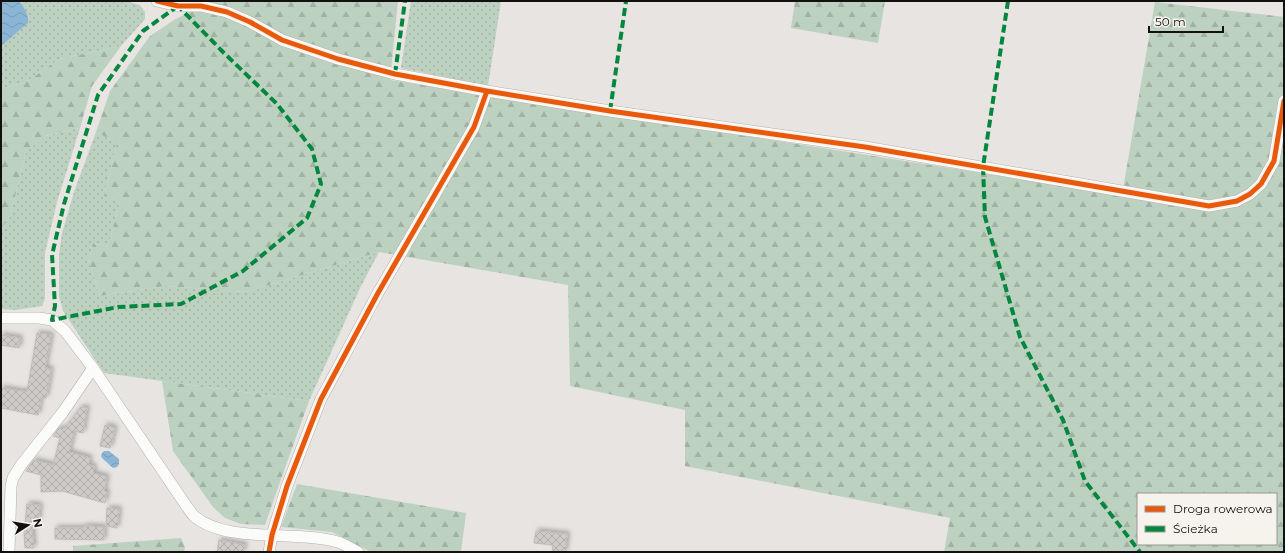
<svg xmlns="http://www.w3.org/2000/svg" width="1285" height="553" viewBox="0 0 1285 553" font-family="Montserrat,sans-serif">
  <defs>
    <pattern id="grass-dots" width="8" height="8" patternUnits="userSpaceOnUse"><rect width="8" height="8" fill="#bcd1c0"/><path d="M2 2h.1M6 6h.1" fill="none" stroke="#a1b2a4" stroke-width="1.8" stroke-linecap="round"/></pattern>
    <pattern id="forest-firs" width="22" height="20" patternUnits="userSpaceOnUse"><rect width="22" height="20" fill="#bcd1c0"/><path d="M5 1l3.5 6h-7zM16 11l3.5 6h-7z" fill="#a1b2a4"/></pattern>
    <pattern id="water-waves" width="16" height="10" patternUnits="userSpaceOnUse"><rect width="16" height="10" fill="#8bb5d5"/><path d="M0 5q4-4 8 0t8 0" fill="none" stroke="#779bb6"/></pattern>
    <pattern id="building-cross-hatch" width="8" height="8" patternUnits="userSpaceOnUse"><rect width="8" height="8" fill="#cecbc9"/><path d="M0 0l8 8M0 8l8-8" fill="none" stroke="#b0adab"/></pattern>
    <filter id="shadow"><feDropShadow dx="2.5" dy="-2.5" stdDeviation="2" flood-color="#0004"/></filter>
  </defs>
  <rect width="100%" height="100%" fill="#e7e4e1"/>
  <path fill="url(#grass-dots)" d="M 1,1 L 125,1 L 140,5 L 145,12 L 145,19 L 121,46 L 59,59 L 28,81 L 1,89 Z
    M 411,1 L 501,1 L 488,86 L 401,68 Z
    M 80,128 L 57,202 L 45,253 L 45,299 L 42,306 L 16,310 L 1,309 L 1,228 L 10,217 L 26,152 L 45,136 Z
    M 96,132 L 117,143 L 104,196 L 120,202 L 108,247 L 93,243 L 89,260 L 100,296 L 165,286 L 246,292 L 379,252 L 361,286 L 309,401 L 104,373 L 63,311 L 59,296 L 59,254 L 62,233 L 74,192 Z"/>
  <path fill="url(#forest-firs)" fill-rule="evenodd" d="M 210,1 L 398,1 L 390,80 L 1122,195 L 1155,2 L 1284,17 L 1284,552 L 944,552 L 950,518 L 685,466 L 685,410 L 570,386 L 568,285 L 379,252 L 246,292 L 165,286 L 100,296 L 89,260 L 93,243 L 108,247 L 120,202 L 104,196 L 117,143 L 96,132 L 110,91 L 150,36 L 174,20 ZM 1138,494 L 1276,494 L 1276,544 L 1138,544 Z
    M 795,1 L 885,1 L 878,43 L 791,28 Z
    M 121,46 L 92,86 L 80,128 L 45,136 L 26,152 L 10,217 L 1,228 L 1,89 L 28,81 L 59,59 Z
    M 162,381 L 309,401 L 281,479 L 265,525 L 241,524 L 225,518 L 213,507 L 173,451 Z
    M 297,484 L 466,513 L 461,552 L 371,552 L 332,532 L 281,527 Z
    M 181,538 L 185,547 L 184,552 L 73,552 L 73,546 Z"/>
  <path fill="url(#water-waves)" d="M 1,1 L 18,1 C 24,6 29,15 28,23 L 1,46 Z
    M 104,451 L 109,451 L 119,459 L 119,464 L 117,467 L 113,468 L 102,458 L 101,456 L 102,453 Z"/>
  <path fill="url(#building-cross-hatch)" stroke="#bfbcba" filter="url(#shadow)" d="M 37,333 L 51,335 L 45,368 L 51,369 L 46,398 L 41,397 L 38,415 L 1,408 L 1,388 L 27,392 Z
    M 1,335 L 20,338 L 19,348 L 1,345 Z
    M 81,407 L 87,408 L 83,433 L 74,431 L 69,452 L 90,458 L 88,465 L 94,466 L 93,473 L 107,477 L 104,491 L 107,492 L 105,503 L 62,491 L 41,492 L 41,475 L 26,471 L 34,460 L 53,465 L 60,438 L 53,436 L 59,428 L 64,429 Z
    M 105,425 L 115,428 L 110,448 L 100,446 Z
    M 27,504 L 40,505 L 38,522 L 31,521 L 34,548 L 25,548 L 24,534 Z
    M 107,508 L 119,509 L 117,528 L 106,526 Z
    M 84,526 L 104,527 L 104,540 L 55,539 L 55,528 L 84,528 Z
    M 536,531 L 567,534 L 565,552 L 552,552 L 553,545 L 534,543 Z
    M 219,540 L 245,545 L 243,552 L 217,552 Z"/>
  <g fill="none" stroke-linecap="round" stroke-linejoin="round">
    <defs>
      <path id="minor" d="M 157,1 L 178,6 L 201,6 L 227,12 L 250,22 L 282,40 L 338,59 L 395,74 L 487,91 L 610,111 L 865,147 L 1209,206 L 1237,201 L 1250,194 L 1261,184 L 1274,161 L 1284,101
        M 1,318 L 39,318 L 52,320 L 65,331 L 93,368 L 185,504 C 188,508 191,513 194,516 C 226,544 297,530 338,542 C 345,544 351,549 358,552
        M 9,552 L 11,486 L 13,478 L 21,465 L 63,412 L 93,368
        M 269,552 L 272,535 L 287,486 L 321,399 L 378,293 L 474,127 L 487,91"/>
    </defs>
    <use href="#minor" stroke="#b3b1ae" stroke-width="12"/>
    <use href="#minor" stroke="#fbfbfa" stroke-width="11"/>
    <path stroke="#00873e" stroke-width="4" stroke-dasharray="8 4" stroke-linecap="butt" d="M 1008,1 L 983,167 L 985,217 L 1020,337 L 1063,420 L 1085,481 L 1140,552
      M 178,6 L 143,31 L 98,95 L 64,204 L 52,255 L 55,306 L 52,320 L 118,307 L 181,304 L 243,271 L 307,218 L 321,184 L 312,149 L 277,104 L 224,53 L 178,6
      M 395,74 L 405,1
      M 610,111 L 626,1"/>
    <defs>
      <path id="cycleway" d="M 157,1 L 178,6 L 201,6 L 227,12 L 250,22 L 282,40 L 338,59 L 395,74 L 487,91 L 610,111 L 865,147 L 1209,206 L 1237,201 L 1250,194 L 1261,184 L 1274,161 L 1284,101
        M 269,552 L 272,535 L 287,486 L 321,399 L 378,293 L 474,127 L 487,91"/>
    </defs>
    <use href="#cycleway" stroke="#f6f2ec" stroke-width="8"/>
    <use href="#cycleway" stroke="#e8590c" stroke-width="5"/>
  </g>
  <rect width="1285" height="553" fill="none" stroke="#12110f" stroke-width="4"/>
  <rect x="1137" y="493" width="140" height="52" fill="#f6f2ec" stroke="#9b9894"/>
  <rect x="1145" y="506" width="20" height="6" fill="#e8590c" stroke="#9b9894"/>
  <text x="1173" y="513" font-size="12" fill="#12110f">Droga rowerowa</text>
  <rect x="1145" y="526" width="20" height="6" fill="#00873e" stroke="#9b9894"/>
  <text x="1173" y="533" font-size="12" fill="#12110f">Ścieżka</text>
  <g transform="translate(28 525) rotate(78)" stroke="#f6f2ec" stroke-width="3" paint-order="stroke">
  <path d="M0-3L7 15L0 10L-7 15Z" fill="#12110f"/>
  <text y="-6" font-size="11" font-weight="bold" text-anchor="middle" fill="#12110f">N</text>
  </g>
  <path d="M1149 26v6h74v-6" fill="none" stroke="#12110f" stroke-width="2"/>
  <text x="1155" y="26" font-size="12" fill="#12110f" stroke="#f6f2ec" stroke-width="3" paint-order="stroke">50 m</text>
</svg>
